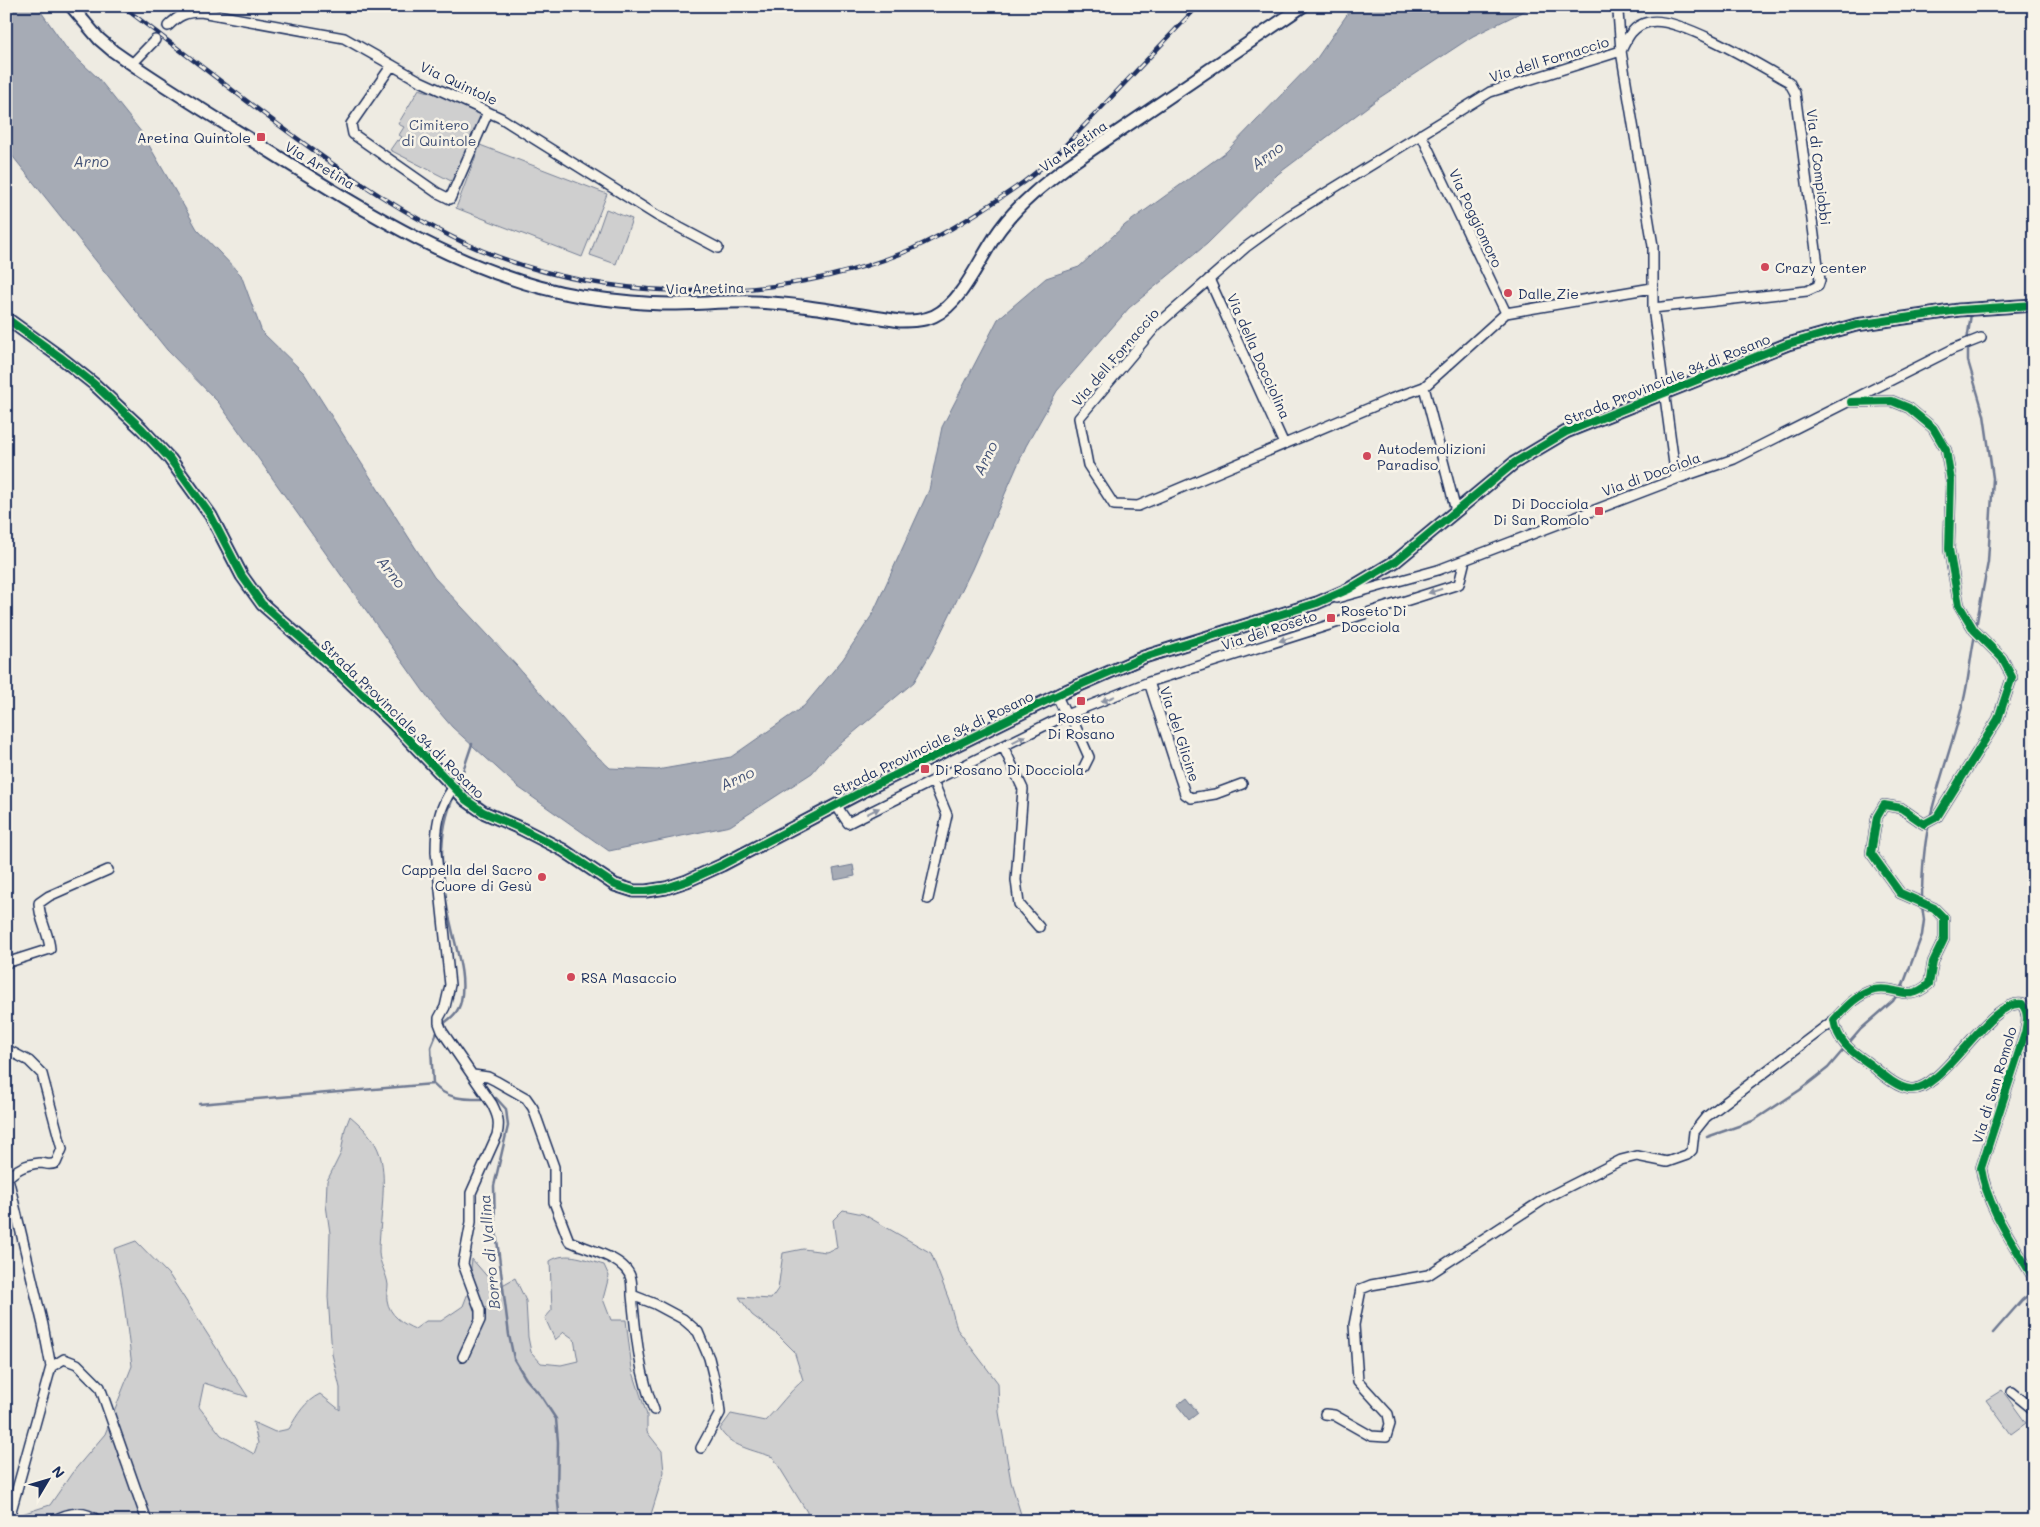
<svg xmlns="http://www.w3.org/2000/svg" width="2040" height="1527" viewBox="0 0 2040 1527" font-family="Mali,sans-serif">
  <rect width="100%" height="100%" fill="#eeebe2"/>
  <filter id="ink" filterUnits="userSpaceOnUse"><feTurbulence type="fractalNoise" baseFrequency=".02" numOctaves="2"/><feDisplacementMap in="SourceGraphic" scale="10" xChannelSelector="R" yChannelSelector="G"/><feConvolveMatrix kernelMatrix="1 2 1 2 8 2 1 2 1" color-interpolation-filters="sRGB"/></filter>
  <g filter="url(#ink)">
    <path fill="#cfcfcf" stroke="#757f96" d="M 419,89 L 458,101 L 484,115 L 455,183 L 390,150 L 397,140 L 399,141 L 402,137 L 399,135 L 404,127 L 398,124 Z
      M 480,145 L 607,194 L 582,257 L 456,208 Z
      M 606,209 L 632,219 L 616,264 L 590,255 Z
      M 350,1116 C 363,1127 375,1139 380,1155 C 388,1181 379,1224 379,1252 C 379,1263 387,1274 388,1285 C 388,1290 386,1295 387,1300 C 389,1315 403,1324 415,1329 L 426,1321 L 441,1321 L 463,1306 L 468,1293 L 472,1259 L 497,1288 L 515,1278 L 526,1301 L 528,1337 L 531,1352 L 541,1363 L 561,1365 L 578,1361 L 574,1339 L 564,1332 L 555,1340 L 545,1318 L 552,1310 L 550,1261 C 567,1250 586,1260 604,1265 L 609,1276 L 603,1299 L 611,1320 L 626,1320 L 632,1369 L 647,1415 L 647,1432 L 662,1451 L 664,1472 L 649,1521 L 6,1521 L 6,1519 L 50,1505 L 72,1473 L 105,1434 L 132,1366 L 122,1287 L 114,1249 L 136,1241 L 170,1276 L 248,1397 L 204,1383 L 199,1407 L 221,1435 L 254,1454 L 258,1443 L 253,1422 L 275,1432 L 289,1429 C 297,1415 305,1401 320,1394 L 340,1410 L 340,1388 L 332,1354 L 328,1297 L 330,1233 L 326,1205 L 327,1181 L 341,1153 L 345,1129 Z
      M 843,1210 L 863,1214 L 931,1253 L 949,1300 L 957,1329 L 998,1383 L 999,1412 L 1011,1482 L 1023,1521 L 807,1521 L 807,1512 L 773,1457 C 756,1451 728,1446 720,1429 L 731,1414 L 765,1421 C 779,1407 789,1392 803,1380 L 794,1351 L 777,1334 L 752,1315 L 739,1297 L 771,1299 L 778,1289 L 783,1253 L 803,1249 L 826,1252 L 837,1248 L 833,1220 Z
      M 2002,1390 L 2026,1423 L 2011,1434 L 1986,1400 Z"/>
    <path fill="#a6abb5" stroke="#6e7992" d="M 6,6 L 37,6 L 67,49 L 98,78 L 142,133 L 197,229 L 241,275 L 262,332 L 304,373 L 434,577 L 516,665 L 587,747 L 610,768 L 657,770 L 731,757 L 804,706 L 843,659 L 872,615 L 929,490 L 942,427 L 998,319 L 1046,278 L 1079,267 L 1125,225 L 1226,152 L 1317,58 L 1353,6 L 1534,6 L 1473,36 L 1379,98 L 1278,174 L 1207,244 L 1129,308 L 1057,391 L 1026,446 L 972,569 L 932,651 L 914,682 L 828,754 L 812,773 L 730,826 L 609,851 L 518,787 L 452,727 L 434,706 L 219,403 L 167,350 L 6,148 Z
      M 853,865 L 855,876 L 835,880 L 833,869 Z
      M 1186,1398 L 1198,1413 L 1189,1420 L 1177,1405 Z"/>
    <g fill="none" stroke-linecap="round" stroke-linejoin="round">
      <path stroke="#6e7992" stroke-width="2.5" d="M 1967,341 L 1971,314
        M 1968,347 L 1968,361 L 1984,415 L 1993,478 L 1988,562 L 1976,627
        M 458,786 L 472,744
        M 1930,818 C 1939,780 1953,742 1963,703 C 1969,681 1970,657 1975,635
        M 1922,900 C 1922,873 1923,850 1929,824
        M 443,1024 C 451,1018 459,1012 461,1001 C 466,977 457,952 452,929 C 441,886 435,835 455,794
        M 438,1030 L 431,1047 L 433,1084 C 448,1100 465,1099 485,1099
        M 1848,1044 L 1861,1029 L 1893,1001 L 1903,985 L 1922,935 L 1924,920 L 1922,906
        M 491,1099 L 496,1098 L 506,1109 L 508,1126 L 494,1186 L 495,1224 L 509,1335 L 514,1359 L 526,1379 L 541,1396 L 556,1419 L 558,1442 L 557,1494 L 560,1521
        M 199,1104 L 433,1084
        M 1707,1137 L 1753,1121 L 1800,1090 L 1828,1068 L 1845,1048
        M 1993,1333 L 2022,1300 L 2034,1291"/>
      <path stroke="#c4c5c8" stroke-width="9" stroke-dasharray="9 4.5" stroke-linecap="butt" d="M 155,40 L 168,26"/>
      <defs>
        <path id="minor" d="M 1620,6 L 1618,12 L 1621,51 L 1653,246 L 1653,308 L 1676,479
          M 168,26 C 179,15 186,12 201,12 L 344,38 L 420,81 L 501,118 L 656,215 L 718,248
          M 1621,51 L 1490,92 L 1290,215 L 1246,247 L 1157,325 L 1079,418 L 1088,465 L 1114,505 L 1138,506 L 1391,399 L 1424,387 L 1506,313 L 1652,288
          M 1621,51 C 1627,38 1633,25 1649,22 C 1678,15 1761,66 1789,82 L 1795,93 L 1820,280 L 1818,286 L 1807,291 L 1653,308
          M 132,64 L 155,40
          M 392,65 L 351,124 L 353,134 L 436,192 L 450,199 L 488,112
          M 1421,134 L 1506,313
          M 1209,279 L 1284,444
          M 1424,387 L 1456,511
          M 1851,402 L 1892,401 L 1909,408 L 1933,428 L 1946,450 L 1951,481 L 1949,549 L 1959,605 L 1974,630 L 2002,658 L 2012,677 L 1998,719 L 1937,817 L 1924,824 L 1901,808 L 1884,805 L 1877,817 L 1871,853 L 1900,893 L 1934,908 L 1944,918 L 1944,939 L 1933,962 L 1929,984 C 1906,1004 1898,985 1874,990 C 1857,994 1845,1008 1834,1020 C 1838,1044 1853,1052 1871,1065 C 1882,1074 1896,1087 1910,1089 C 1943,1093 1989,998 2022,1004 C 2029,1013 2027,1022 2025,1033 L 1981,1168 C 1987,1208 2014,1244 2034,1279
          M 1337,598 L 1438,570 L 1676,479 L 1734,459 L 1953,349 L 1981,338
          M 1149,682 L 1185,794 L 1191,798 L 1215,794 L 1242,784
          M 1057,696 L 1066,715 L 1073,721 L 1089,757 L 1084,767
          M 1003,746 L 1023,789 L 1016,880 L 1019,904 L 1039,927
          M 453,788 C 438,809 436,826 436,852 L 450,985 L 445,1007 L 439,1018 L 439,1023 L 442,1031 L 492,1104 C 498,1116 500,1122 497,1135 L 471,1193 L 471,1222 L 463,1264 L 480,1310 L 480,1320 L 463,1357
          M 836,805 L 848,823 L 1066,715 L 1149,682 L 1459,584 L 1465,560
          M 928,899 L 947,815 L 933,781
          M 6,963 L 50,949 C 49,933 39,920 39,903 L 49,896 L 108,870
          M 6,1049 L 29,1061 L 42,1074 L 62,1149 L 56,1163 C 47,1166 47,1163 40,1163 C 25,1164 16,1170 6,1179
          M 473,1075 L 488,1077 L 496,1081 L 526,1098 L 533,1108 L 554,1167 L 554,1202 L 569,1241 C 586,1249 627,1258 631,1279 C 632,1284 632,1290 632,1295 L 655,1304 L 683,1319 L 698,1332 L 709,1358 L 718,1395 L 720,1413 L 701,1448
          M 632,1295 C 636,1335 639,1373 654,1410
          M 51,1367 L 64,1359 L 77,1364 L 100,1387 L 147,1521
          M 2012,1392 L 2034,1410
          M 1325,1414 L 1334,1415 L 1371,1436 L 1386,1437 L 1390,1424 L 1388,1414 L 1358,1381 L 1354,1325 L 1361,1289 L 1371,1285 L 1428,1275 L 1546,1198 L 1621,1160 L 1637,1156 L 1667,1162 L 1687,1155 L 1692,1150 L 1694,1132 L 1706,1117 L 1834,1020
          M 6,1518 L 11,1511 L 51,1367 L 43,1325 L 8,1178
          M 53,1521 C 67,1513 84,1509 98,1521"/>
        <path id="major" d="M 71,6 L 99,39 L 113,51 C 161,85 211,115 261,146 C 358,207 466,277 580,296 C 609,300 641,304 670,304 C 698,304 727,301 755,302 C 804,304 852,314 900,321 C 911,321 923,321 934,316 C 964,302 981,254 1001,228 C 1020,203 1044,184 1069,165 L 1303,6
          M 6,318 L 60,357 L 94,384 L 142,429 L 170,459 L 211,516 L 242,576 L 262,604 L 337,670 L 392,722 L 466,800 L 483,812 L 522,829 L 563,850 L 615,885 L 634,891 L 646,891 L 666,888 L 687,881 L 722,865 L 869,788 L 1066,691 L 1144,657 L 1317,603 L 1349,589 L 1396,561 L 1514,463 L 1566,432 L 1788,344 L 1856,325 L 1959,310 L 2034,305"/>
      </defs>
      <use href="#minor" stroke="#1b2f5e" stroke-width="12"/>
      <use href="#major" stroke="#1b2f5e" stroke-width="15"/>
      <use href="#minor" stroke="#f7f3e8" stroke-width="9"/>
      <use href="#major" stroke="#f7f3e8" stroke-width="11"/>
      <defs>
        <path id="rail" d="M 122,6 C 165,39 209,72 252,105 C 316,153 381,201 452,237 C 586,303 761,308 900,254 C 940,238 979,213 1015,188 C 1048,166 1075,135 1102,107 C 1134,73 1166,40 1198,6"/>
      </defs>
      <use href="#rail" stroke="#1b2f5e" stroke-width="4.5"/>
      <use href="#rail" stroke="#f7f3e8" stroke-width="2.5" stroke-dasharray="8" stroke-linecap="butt"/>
      <defs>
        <path id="cycleway" d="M 6,318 L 60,357 L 94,384 L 142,429 L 170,459 L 211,516 L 242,576 L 262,604 L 337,670 L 392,722 L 466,800 L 483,812 L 522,829 L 563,850 L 615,885 L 634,891 L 646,891 L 666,888 L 687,881 L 722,865 L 869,788 L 1066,691 L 1144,657 L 1317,603 L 1349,589 L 1396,561 L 1514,463 L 1566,432 L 1788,344 L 1856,325 L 1959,310 L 2034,305
          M 1851,402 L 1892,401 L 1909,408 L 1933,428 L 1946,450 L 1951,481 L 1949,549 L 1959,605 L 1974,630 L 2002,658 L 2012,677 L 1998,719 L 1937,817 L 1924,824 L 1901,808 L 1884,805 L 1877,817 L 1871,853 L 1900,893 L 1934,908 L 1944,918 L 1944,939 L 1933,962 L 1929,984 C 1906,1004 1898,985 1874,990 C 1857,994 1845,1008 1834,1020 C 1838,1044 1853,1052 1871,1065 C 1882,1074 1896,1087 1910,1089 C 1943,1093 1989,998 2022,1004 C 2029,1013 2027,1022 2025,1033 L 1981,1168 C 1987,1208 2014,1244 2034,1279"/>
      </defs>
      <use href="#cycleway" stroke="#f7f3e8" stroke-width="11"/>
      <use href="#cycleway" stroke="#00873e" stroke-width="8"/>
    </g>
    <defs><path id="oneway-solid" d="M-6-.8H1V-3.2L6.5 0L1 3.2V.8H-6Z" transform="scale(1.25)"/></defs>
    <g fill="#8991a3">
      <use href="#oneway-solid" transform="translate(1435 591) rotate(162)"/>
      <use href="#oneway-solid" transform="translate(1286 639) rotate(162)"/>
      <use href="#oneway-solid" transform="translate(1108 699) rotate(158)"/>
      <use href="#oneway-solid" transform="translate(1019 739) rotate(-26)"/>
      <use href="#oneway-solid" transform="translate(873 811) rotate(-26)"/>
    </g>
  </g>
  <g fill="#d1495b" stroke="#f7f3e8" stroke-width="2">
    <rect x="256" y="132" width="10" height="10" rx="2.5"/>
    <circle cx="1765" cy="267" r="5"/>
    <circle cx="1508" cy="293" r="5"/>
    <circle cx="1367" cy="456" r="5"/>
    <rect x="1594" y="506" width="10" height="10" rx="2.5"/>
    <rect x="1326" y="613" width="10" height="10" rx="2.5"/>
    <rect x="1076" y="696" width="10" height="10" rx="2.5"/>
    <rect x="920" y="764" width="10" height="10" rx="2.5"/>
    <circle cx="542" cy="877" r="5"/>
    <circle cx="571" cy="977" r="5"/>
  </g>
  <g text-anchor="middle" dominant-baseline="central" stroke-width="5" stroke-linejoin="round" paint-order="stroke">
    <g font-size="14" fill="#1b2f5e" stroke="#f7f3e8">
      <text transform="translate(1549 59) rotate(-17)">Via dell Fornaccio</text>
      <text transform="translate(459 83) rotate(25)">Via Quintole</text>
      <text transform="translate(1073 146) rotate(-35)">Via Aretina</text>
      <text transform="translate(320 165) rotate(31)">Via Aretina</text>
      <text transform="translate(1819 167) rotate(83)">Via di Compiobbi</text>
      <text transform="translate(1476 218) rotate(65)">Via Poggiomoro</text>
      <text transform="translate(705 288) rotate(-1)">Via Aretina</text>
      <text transform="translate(1259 356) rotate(66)">Via della Docciolina</text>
      <text transform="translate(1115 357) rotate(-49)">Via dell Fornaccio</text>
      <text transform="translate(1667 379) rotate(-22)">Strada Provinciale 34 di Rosano</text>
      <text transform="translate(1651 474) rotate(-20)">Via di Docciola</text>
      <text transform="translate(1269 630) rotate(-18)">Via del Roseto</text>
      <text transform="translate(403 719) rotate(44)">Strada Provinciale 34 di Rosano</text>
      <text transform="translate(1180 734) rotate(72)">Via del Glicine</text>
      <text transform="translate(933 743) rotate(-26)">Strada Provinciale 34 di Rosano</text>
      <text transform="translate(1994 1085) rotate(-73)">Via di San Romolo</text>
    </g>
    <g font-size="14" fill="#3f4f75" stroke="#f7f3e8">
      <text x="439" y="124">Cimitero<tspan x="439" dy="16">di Quintole</tspan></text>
    </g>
    <g font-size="14" fill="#1b2f5e" stroke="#f7f3e8" text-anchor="start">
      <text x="251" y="137" text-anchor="end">Aretina Quintole</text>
      <text x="1775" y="267">Crazy center</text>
      <text x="1518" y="293">Dalle Zie</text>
      <text x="1377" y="448">Autodemolizioni<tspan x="1377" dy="16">Paradiso</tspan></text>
      <text x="1589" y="503" text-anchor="end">Di Docciola<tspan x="1589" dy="16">Di San Romolo</tspan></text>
      <text x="1341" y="610">Roseto Di<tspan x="1341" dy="16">Docciola</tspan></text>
      <text x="1081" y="717" text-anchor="middle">Roseto<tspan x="1081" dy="16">Di Rosano</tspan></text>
      <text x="935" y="769">Di Rosano Di Docciola</text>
      <text x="532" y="869" text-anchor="end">Cappella del Sacro<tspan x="532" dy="16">Cuore di Gesù</tspan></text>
      <text x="581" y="977">RSA Masaccio</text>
    </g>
    <g font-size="15" font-style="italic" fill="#455478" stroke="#f7f3e8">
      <text transform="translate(1267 155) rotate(-36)">Arno</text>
      <text x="91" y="161">Arno</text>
      <text transform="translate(985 458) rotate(-64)">Arno</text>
      <text transform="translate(392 572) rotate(52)">Arno</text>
      <text transform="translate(737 778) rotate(-25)">Arno</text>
      <text transform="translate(489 1252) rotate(-95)">Borro di Vallina</text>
    </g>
  </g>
  <rect width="2040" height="1527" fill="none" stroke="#f7f3e8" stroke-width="25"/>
  <rect x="12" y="12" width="2015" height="1502" fill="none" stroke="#1b2f5e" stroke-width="2" filter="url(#ink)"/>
  <g transform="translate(48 1480) rotate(52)" stroke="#f7f3e8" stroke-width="4" paint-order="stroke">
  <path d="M0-4L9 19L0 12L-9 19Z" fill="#1b2f5e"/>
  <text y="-8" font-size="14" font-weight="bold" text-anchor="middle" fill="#1b2f5e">N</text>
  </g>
</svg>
